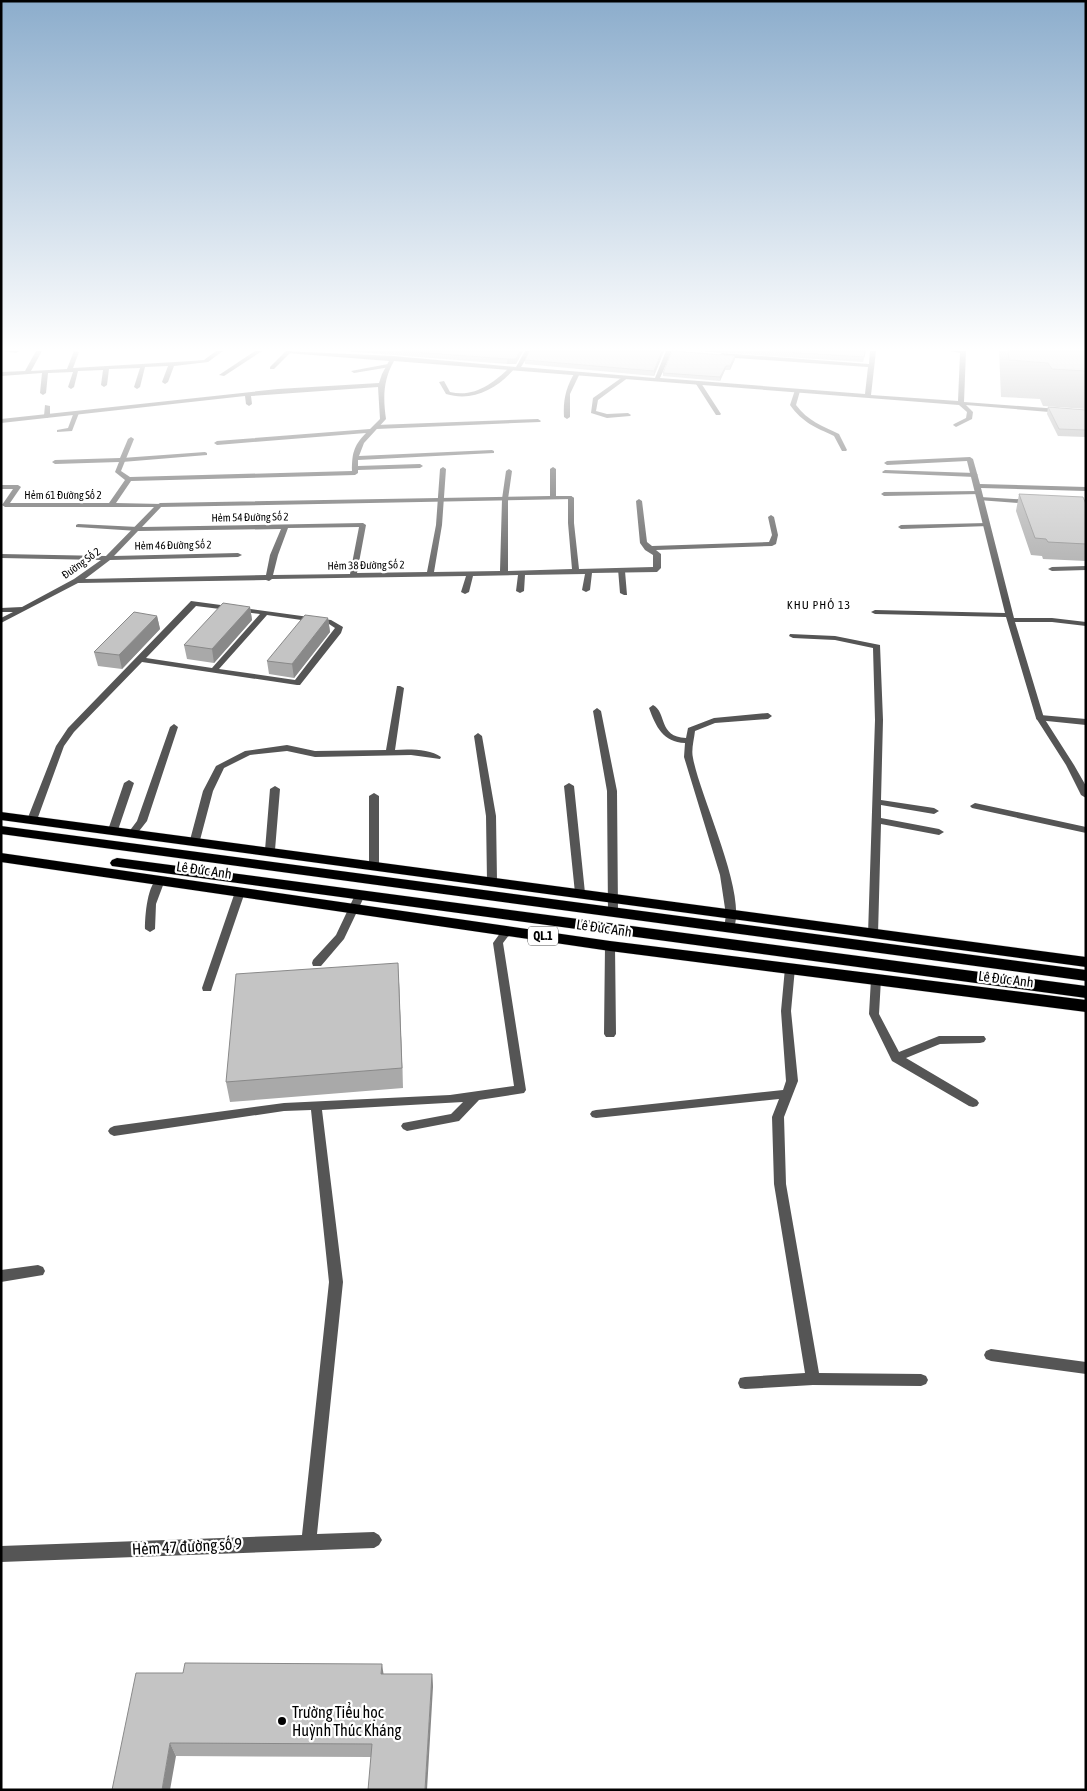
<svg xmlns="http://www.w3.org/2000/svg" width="1087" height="1791" viewBox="0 0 1087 1791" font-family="'Asap Condensed',sans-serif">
  <rect width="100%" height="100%" fill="#fff"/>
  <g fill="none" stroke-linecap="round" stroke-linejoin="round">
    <defs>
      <path id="highway" d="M 1,812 L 1086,957 L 1086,967 L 1,820 Z
        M 1,826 L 1086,970 L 1086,981 L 1,834 Z
        M 1,853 L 610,941 L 1086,1000 L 1086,1012 L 610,951 L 1,862 Z
        M 117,858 L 1086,986 L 1086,998 L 112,866 L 110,863 L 112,860 Z"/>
    </defs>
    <use href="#highway" stroke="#dbdbdb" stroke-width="1"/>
    <path fill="#555" fill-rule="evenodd" d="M 3,351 L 19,351 L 16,353 Z
      M 36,351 L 42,351 L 31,371 L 67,369 L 74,351 L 79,352 L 73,368 L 192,361 L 204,360 L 216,351 L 223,351 L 208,362 L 174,366 L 168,382 L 165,384 L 162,382 L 168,366 L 145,367 L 140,387 L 137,389 L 134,387 L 140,368 L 109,369 L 107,385 L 104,387 L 101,385 L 103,370 L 78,371 L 74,387 L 71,389 L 68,387 L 73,372 L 48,373 L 46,393 L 43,395 L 40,393 L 42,373 L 1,376 L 1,372 L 25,371 Z
      M 255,351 L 262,351 L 224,376 L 219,375 Z
      M 286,351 L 292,351 L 274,369 L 270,369 L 270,367 Z
      M 388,364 L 390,365 L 390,367 L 354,373 L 351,371 Z
      M 510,367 L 515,368 C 497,389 473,402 446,394 L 439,382 L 444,381 L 450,392 C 474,398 494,383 510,367 Z
      M 575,372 L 580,373 L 570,394 L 570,417 L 567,419 L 564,417 C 563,400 566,387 575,372 Z
      M 624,376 L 629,377 L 598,400 L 596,411 L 607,414 L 628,413 L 631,415 L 630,416 L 607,418 L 591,413 L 593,398 Z
      M 697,383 L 701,383 L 721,414 L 720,415 L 716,415 L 696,384 Z
      M 795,390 L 800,391 L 796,405 C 808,421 822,426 839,434 L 847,450 L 846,451 L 842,451 L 834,436 C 815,427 803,423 790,405 Z
      M 45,405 L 50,406 L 50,416 L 47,418 L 44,416 Z
      M 74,412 L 79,413 L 72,431 L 57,432 L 57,430 L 68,428 Z
      M 538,419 L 541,421 L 540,422 L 376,429 L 373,427 L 376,425 Z
      M 205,452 L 207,453 L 207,455 L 122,462 L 119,460 L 122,458 Z
      M 553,467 L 556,469 L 556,496 L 571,496 L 574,498 L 573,499 L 160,507 L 157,505 L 160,503 L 550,496 L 550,469 Z
      M 885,470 L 975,473 L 978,475 L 975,477 L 883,473 L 882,472 Z
      M 979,491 L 981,492 L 981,494 L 884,496 L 881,494 L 884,492 Z
      M 980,497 L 1031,500 L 1034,502 L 1031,504 L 978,500 L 978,498 Z
      M 987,523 L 989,524 L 989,526 L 901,529 L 898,527 L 901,525 Z
      M 78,524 L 138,527 L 141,529 L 138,531 L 76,527 L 76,525 Z
      M 1086,566 L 1086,570 L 1052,571 L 1048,569 L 1052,567 Z
      M 618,569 L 625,571 L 627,595 L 624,595 L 620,593 Z
      M 191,601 L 331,620 L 343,627 L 341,633 L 300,685 L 297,685 L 142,662 L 74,732 L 64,746 L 37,820 L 32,823 L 29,822 L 27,820 L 56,746 L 68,728 ZM 196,606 L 260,614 L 212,668 L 146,658 ZM 267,615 L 329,624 L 335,628 L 295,680 L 219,669 Z
      M 790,634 L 835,636 L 880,645 L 883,720 L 881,800 L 934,808 L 939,811 L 934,814 L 881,805 L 881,818 L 939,829 L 944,832 L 939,835 L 881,824 L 878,934 L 877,936 L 869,936 L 868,934 L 875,720 L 873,648 L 835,640 L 793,638 L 789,636 Z
      M 397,686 L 400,686 L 404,688 L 395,750 C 409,749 430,749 441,757 L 440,759 L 411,755 L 315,757 L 287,751 L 250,755 L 224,768 L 213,791 L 200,840 L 198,842 L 192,842 L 190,840 L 203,791 L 216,766 L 245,751 L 287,745 L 315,751 L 386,750 Z
      M 653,705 C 667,712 658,737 686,738 L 688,728 L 714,718 L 768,713 L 772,716 L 768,719 L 715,723 L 695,731 C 694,740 691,750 693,758 C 700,797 749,897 733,930 L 725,930 L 724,928 L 726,915 L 720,875 L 684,757 L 685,743 C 663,742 656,727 649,708 Z
      M 597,708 L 601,711 L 617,791 L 618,912 L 613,915 L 608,912 L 607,791 L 593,711 Z
      M 1040,715 L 1086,719 L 1086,725 L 1037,720 L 1036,718 Z
      M 174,724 L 178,727 L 147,821 L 136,835 L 130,835 L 128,833 L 137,821 L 170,727 Z
      M 478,733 L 482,736 L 496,816 L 497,881 L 492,884 L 487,881 L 486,816 L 474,736 Z
      M 129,780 L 134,783 L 118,830 L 113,833 L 110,832 L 108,830 L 124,783 Z
      M 569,783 L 574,786 L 585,893 L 580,896 L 575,893 L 564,786 Z
      M 275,786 L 280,789 L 275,850 L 270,853 L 265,850 L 270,789 Z
      M 374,793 L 379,796 L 379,865 L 374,868 L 369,865 L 369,796 Z
      M 975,803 L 1086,827 L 1086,833 L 972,808 L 970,806 Z
      M 160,877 L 165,880 L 156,904 L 155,929 L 150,932 L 145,929 C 145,917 147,882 160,877 Z
      M 240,889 L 245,892 L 212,988 L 211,991 L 203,991 L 202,988 L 235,892 Z
      M 359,894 L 364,897 L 344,939 L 321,966 L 313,966 L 312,963 L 313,960 L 336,935 L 354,897 Z
      M 507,928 L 512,931 L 503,943 L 526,1090 L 524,1093 L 479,1100 L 459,1121 L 407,1131 L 403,1129 L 401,1126 L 403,1123 L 451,1114 L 463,1102 L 322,1110 L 343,1282 L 317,1534 L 374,1532 L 379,1535 L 382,1540 L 379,1545 L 374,1548 L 1,1562 L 1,1546 L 302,1535 L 329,1282 L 311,1110 L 284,1111 L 114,1136 L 110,1134 L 108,1131 L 110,1128 L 114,1126 L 284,1103 L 450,1095 L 514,1086 L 493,943 L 503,929 Z
      M 610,943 L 615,946 L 616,1034 L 614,1037 L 606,1037 L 604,1034 L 605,946 Z
      M 790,964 L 795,968 L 791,1011 L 798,1081 L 784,1117 L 786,1184 L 819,1373 L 921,1374 L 926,1376 L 928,1380 L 926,1384 L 921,1386 L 813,1385 L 745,1389 L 740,1388 L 738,1383 L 740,1378 L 745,1377 L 805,1373 L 774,1184 L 772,1117 L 779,1099 L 596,1118 L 592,1117 L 590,1114 L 592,1111 L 596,1110 L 783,1090 L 786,1081 L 781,1011 L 785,968 Z
      M 876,975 L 880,976 L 881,979 L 879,1014 L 899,1052 L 939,1036 L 984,1036 L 986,1039 L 984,1042 L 980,1043 L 940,1044 L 906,1058 L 977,1100 L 979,1103 L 977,1106 L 973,1107 L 969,1106 L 892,1061 L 869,1014 L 871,979 L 872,976 Z
      M 38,1265 L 43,1267 L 45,1271 L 43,1275 L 1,1282 L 1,1270 Z
      M 991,1349 L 1086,1362 L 1086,1374 L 991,1361 L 986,1359 L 984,1355 L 986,1351 Z"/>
    <path fill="#555" fill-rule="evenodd" d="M 284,351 L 393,356 L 516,367 L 525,351 L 531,351 L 521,367 L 655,378 L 666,351 L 672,351 L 660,378 L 865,394 L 868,367 L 722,357 L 719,355 L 722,353 L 869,364 L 870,351 L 876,351 L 871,395 L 958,401 L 960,353 L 949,351 L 966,351 L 964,402 L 1086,411 L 1086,415 L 966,405 L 973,412 L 972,419 L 956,427 L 953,425 L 954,424 L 966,418 L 967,412 L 959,405 L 394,361 C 383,380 383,398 386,419 L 364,443 L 359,456 L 492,450 L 494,451 L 494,453 L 358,460 L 358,466 L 420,464 L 423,466 L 420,468 L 358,470 L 358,473 L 355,475 L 131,481 L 116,503 L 162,504 L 162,506 L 142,527 L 363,523 L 366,525 L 357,573 L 427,572 L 436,525 L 440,469 L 443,467 L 446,469 L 442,525 L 434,572 L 500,571 L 502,499 L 506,471 L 509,469 L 512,471 L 508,499 L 508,571 L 572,569 L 568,523 L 568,498 L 571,496 L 574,498 L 574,523 L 579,569 L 653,567 L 653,555 L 645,550 L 640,543 L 636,501 L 639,499 L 642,501 L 647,542 L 652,546 L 769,542 L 772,535 L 768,517 L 771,515 L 774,517 L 778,535 L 776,544 L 772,546 L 656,550 L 661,554 L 661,568 L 657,572 L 592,573 L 590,590 L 586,592 L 582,590 L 585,574 L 525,575 L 524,591 L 520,593 L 516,591 L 518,575 L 473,576 L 469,592 L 465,594 L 461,592 L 466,576 L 272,579 L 269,581 L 266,580 L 78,583 L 1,623 L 1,618 L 13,612 L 1,612 L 1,608 L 22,607 L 74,579 L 101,560 L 1,558 L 1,554 L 106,556 L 154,507 L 5,507 L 2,505 L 13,489 L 1,489 L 1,485 L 18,485 L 21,487 L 10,503 L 109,503 L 125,480 L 115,472 L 119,462 L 55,464 L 52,462 L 55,460 L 120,458 L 128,439 L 131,437 L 134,439 L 121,471 L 130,477 L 352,471 C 352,455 353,446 366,433 L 217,445 L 214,443 L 217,441 L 370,429 L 380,419 L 378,387 L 251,396 L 252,404 L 249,406 L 246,404 L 245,396 L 1,423 L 1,419 L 278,389 L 379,383 L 382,374 L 389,361 L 287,353 ZM 359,527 L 350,574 L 273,575 L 278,555 L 288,528 ZM 281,529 L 270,555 L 266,575 L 85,579 L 110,560 L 238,557 L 242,555 L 238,553 L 114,556 L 138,531 Z
      M 970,457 L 973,459 L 980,484 L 1086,487 L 1086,491 L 981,488 L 1014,618 L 1052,618 L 1086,622 L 1086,626 L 1052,622 L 1015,622 L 1044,718 L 1074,765 L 1086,786 L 1086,798 L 1081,795 L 1066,765 L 1036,718 L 1006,617 L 875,614 L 871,612 L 875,610 L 1005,613 L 967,461 L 887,465 L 884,463 L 887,461 Z"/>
    <use href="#highway" fill="#000" fill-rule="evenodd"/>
  </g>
  <path fill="#a9a9a9" d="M 344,351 L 523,351 L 516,364 L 507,364 Z
    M 530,351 L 664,351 L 654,376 L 525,364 L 525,360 Z
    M 695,351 L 866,351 L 863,362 Z
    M 999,351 L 1086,351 L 1086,409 L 1043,406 L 1040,399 L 1001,397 Z
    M 735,359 L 730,370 L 725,370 L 720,381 L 663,376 L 663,373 Z
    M 1048,407 L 1086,410 L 1086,437 L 1058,436 L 1047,414 Z
    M 1019,494 L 1086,504 L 1086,561 L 1043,559 L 1042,556 L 1031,555 L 1016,511 Z
    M 250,607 L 252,620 L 214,663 L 187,659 L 184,645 Z
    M 157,616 L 160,629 L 122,669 L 98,666 L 94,652 Z
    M 328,618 L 330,632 L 294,678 L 269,674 L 267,661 Z
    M 399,982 L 403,1088 L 230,1102 L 226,1082 Z
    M 136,1673 L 432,1674 L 433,1687 L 371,1757 L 176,1756 Z"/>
  <path fill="#898989" d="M 520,351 L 523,351 L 516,364 L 507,364 L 507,359 Z
    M 662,351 L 664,351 L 654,376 L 654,371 Z
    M 735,356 L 735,359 L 730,370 L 730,366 Z
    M 726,366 L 725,370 L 720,381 L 720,377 Z
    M 250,607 L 252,620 L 214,663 L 212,649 Z
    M 157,616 L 160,629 L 122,669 L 119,655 Z
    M 328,618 L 330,632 L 294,678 L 292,664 Z
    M 398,963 L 399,982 L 403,1088 L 402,1068 Z
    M 382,1664 L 384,1677 L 381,1674 Z
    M 432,1674 L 433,1687 L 427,1790 L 425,1790 Z
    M 170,1743 L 176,1756 L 170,1790 L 162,1790 Z"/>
  <path fill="#c4c4c4" stroke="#898989" d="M 402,351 L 520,351 L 516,359 L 507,359 Z
    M 530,351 L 662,351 L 654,371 L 525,360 Z
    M 672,351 L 735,356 L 730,366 L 726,366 L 720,377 L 663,373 Z
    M 770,351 L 865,351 L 864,357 Z
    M 1008,351 L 1086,351 L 1086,371 L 1052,369 L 1048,363 L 1009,360 Z
    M 1048,407 L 1086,410 L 1086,430 L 1059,429 Z
    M 1019,494 L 1083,497 L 1086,504 L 1086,544 L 1048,542 L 1046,539 L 1035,538 Z
    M 223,603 L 250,607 L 212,649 L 184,645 Z
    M 134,612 L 157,616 L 119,655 L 94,652 Z
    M 305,615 L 328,618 L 292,664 L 267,661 Z
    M 398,963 L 402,1068 L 226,1082 L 236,974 Z
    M 185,1663 L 382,1664 L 381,1674 L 432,1674 L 425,1790 L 368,1790 L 372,1744 L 170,1743 L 162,1790 L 112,1790 L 136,1673 L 183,1673 Z"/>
  <linearGradient id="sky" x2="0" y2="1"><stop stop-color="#8cadcc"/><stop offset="0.58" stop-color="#fff"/><stop offset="1" stop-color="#fff" stop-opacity="0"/></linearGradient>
  <rect width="1087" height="602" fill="url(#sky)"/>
  <circle fill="#000" stroke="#fff" stroke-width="2" cx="282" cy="1721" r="5"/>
  <g text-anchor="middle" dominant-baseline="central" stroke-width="4.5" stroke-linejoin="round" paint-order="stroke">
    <g font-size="11" fill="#000" stroke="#fff">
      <text x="63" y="495">Hẻm 61 Đường Số 2</text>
      <text transform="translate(250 517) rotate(-1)">Hẻm 54 Đường Số 2</text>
      <text transform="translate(173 545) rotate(-1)">Hẻm 46 Đường Số 2</text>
      <text transform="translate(81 563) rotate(-36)">Đường Số 2</text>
      <text transform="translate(366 565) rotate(-1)">Hẻm 38 Đường Số 2</text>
    </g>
    <g font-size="12" letter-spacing="1" fill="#000" stroke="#fff">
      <text x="819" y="605">KHU PHỐ 13</text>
    </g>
    <rect fill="#fff" stroke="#4c4c4c" stroke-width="1" x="528" y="926.5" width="30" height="19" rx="4"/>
    <g font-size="12" font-weight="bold" fill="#000">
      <text x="543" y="936">QL.1</text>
    </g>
    <g font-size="14" fill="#000" stroke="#fff">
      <text transform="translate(204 870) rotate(8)">Lê Đức Anh</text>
      <text transform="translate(604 928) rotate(8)">Lê Đức Anh</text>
      <text transform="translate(1006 979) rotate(7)">Lê Đức Anh</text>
    </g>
    <g font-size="16" fill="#000" stroke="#fff">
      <text transform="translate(187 1546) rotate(-3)">Hẻm 47 đường số 9</text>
    </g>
    <g font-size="16" fill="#000" stroke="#fff" text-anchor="start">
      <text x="292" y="1712">Trường Tiểu học<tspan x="292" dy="18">Huỳnh Thúc Kháng</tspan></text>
    </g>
  </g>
  <rect width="1087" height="1791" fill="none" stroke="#000000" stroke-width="5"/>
</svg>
